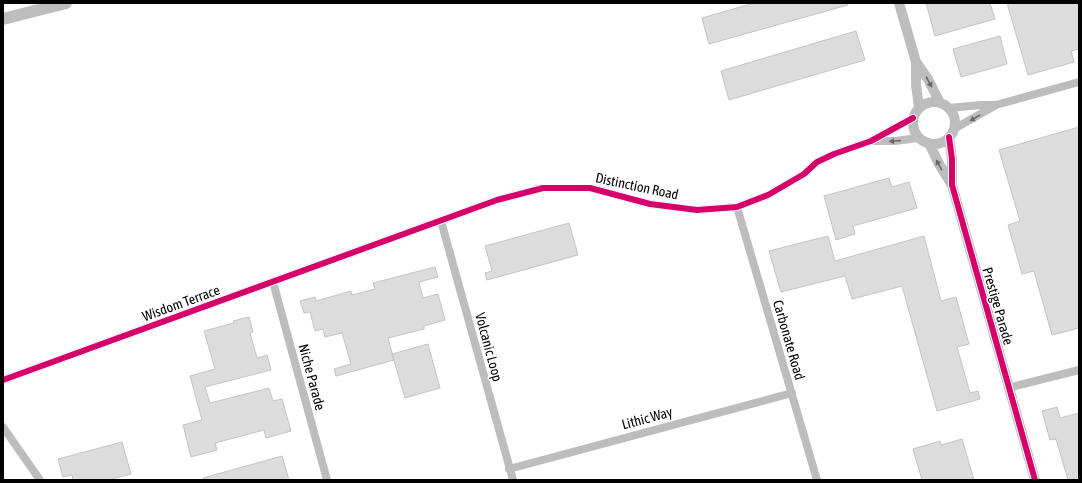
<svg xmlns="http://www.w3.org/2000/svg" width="1082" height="483" viewBox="0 0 1082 483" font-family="'Asap Condensed',sans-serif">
  <rect width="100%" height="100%" fill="#fff"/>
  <path fill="#dcdcdc" stroke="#c4c4c4" d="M 754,3 L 847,3 L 848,5 L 709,44 L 702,18 Z
    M 926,3 L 990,3 L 995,19 L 935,36 Z
    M 1007,3 L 1078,3 L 1079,8 L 1079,49 L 1071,51 L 1074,62 L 1028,75 Z
    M 856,31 L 865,60 L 729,100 L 721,71 Z
    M 1000,36 L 1007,64 L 961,77 L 953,49 Z
    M 1079,127 L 1079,328 L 1052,335 L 1034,271 L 1022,274 L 1008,225 L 1020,221 L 999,150 Z
    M 889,178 L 892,187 L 909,182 L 917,208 L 853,226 L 855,234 L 836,240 L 824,196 Z
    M 569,223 L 578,255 L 487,280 L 485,273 L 492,271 L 485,246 Z
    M 828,236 L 835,261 L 924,236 L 941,301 L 956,297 L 969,344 L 957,347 L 970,393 L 978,391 L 980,399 L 937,411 L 902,286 L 852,299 L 845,276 L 781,292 L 769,251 Z
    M 435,267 L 438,277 L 419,282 L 423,298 L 438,294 L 445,320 L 424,326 L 424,329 L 388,338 L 394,360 L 336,376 L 334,369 L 351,364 L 342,333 L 325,337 L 323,329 L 315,331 L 310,312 L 304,313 L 300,301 L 315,297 L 316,301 L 351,291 L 352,295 L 375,289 L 373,283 Z
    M 249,317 L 253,332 L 250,333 L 257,358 L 267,355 L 271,370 L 205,387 L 210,403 L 269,388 L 273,401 L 282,399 L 291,431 L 266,438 L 264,430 L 215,443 L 217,450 L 191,457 L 183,425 L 202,420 L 190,376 L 215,369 L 204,331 L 234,323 L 233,321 Z
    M 428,344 L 440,388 L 405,398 L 392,354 Z
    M 1057,407 L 1060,418 L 1079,413 L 1079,480 L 1068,480 L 1056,439 L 1050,440 L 1042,411 Z
    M 962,439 L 974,480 L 922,480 L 913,449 L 940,441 L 941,445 Z
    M 122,442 L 131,474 L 108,480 L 73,480 L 72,475 L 63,477 L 58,459 Z
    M 282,456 L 289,480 L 204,480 L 203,478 Z"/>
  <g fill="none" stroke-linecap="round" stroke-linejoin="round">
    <path stroke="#bdbdbd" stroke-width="8" d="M 949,108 L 981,105 L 995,105
      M 954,129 L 996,105 L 1079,82
      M 872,141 L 895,141 L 918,138
      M 737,207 L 817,480
      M 441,221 L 513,480
      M 273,282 L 327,480
      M 3,380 L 497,200 L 543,188 L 590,188 L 650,204 L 697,210 L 737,207 L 768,195 L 804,174 L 817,162 L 834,154 L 871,141 L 913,118
      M 1008,388 L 1079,370
      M 3,427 L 40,480
      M 509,469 L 792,393"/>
    <path stroke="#bdbdbd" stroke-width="10" d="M 899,3 L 916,62 L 916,85 L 919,107
      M 916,62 L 928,79 L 940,103
      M913 123a21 21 0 1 1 42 0a21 21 0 1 1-42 0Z
      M 949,137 L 952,159 L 952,185 L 1035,480
      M 929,143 L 939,164 L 952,185"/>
    <path stroke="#bdbdbd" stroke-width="12" d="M 3,19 L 66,3"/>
    <defs>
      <path id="cycleway" d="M 949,137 L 952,159 L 952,185 L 1035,480
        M 3,380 L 497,200 L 543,188 L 590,188 L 650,204 L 697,210 L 737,207 L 768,195 L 804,174 L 817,162 L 834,154 L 871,141 L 913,118"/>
    </defs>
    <use href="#cycleway" stroke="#fff" stroke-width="8"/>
    <use href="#cycleway" stroke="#d6006c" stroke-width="6"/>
  </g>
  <defs><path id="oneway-solid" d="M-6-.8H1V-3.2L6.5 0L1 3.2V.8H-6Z"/></defs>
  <g fill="#686868">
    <use href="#oneway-solid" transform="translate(929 82) rotate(61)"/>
    <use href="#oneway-solid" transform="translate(975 118) rotate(149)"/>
    <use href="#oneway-solid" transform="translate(895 141) rotate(176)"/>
    <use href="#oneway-solid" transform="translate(939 165) rotate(-119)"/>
  </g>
  <g text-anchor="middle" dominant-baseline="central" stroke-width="3" stroke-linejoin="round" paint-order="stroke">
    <g font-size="14" fill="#000" stroke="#fff">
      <text transform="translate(637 186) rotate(12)">Distinction Road</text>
      <text transform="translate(181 303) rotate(-20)">Wisdom Terrace</text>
      <text transform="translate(998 306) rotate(74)">Prestige Parade</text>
      <text transform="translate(789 340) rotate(74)">Carbonate Road</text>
      <text transform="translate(489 347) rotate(75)">Volcanic Loop</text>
      <text transform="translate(312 377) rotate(75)">Niche Parade</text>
      <text transform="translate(647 418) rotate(-15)">Lithic Way</text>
    </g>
  </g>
  <rect width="1082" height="483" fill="none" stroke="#000000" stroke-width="8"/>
</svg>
